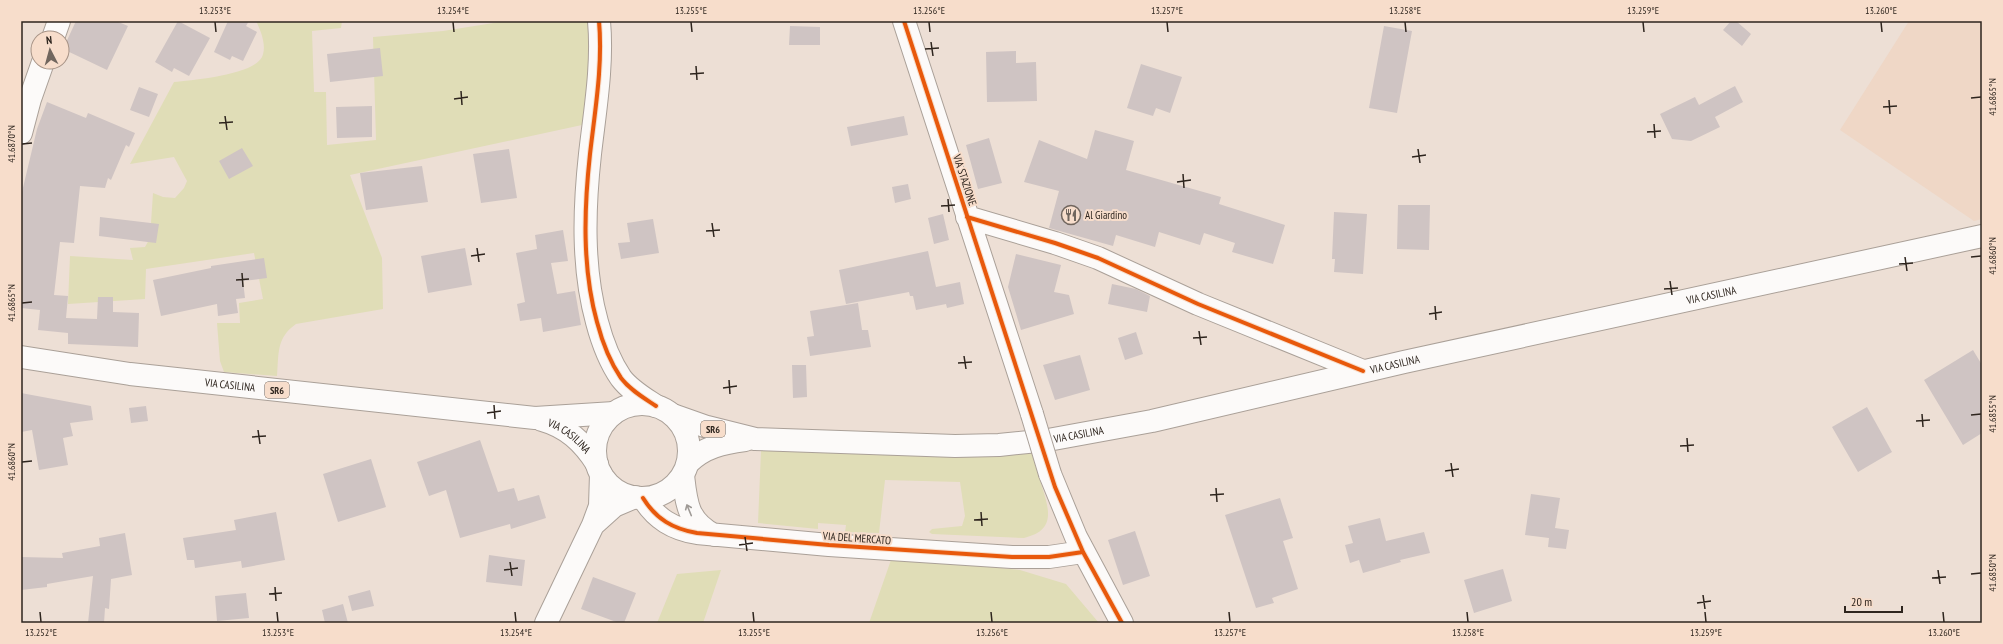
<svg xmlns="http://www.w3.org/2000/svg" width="2003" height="644" viewBox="0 0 2003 644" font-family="'PT Sans Narrow',sans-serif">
  <rect width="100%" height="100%" fill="#eddfd5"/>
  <path fill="#efd7c6" d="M 1909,21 L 1982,21 L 1982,219 L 1974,221 L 1840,130 Z"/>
  <path fill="#e0ddb7" d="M 256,21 L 342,21 L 341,28 L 312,31 L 314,92 L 326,92 L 327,145 L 376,140 L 373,37 L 443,31 L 506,21 L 591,21 L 587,112 L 582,125 L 350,175 L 382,258 L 383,309 L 296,324 C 276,338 279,354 277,376 L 224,372 L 220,361 L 217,323 L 240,323 L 239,303 L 263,299 L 254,253 L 146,269 L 145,299 L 68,304 L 70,256 L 133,260 L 130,248 L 145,247 L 150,238 L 153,193 L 163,197 L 175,198 L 184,188 L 187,181 L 174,157 L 130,164 L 174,82 C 193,80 253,75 262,57 C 267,46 261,31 256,21 Z
    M 742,448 L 1032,451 C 1035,463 1039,475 1042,487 C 1050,511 1055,531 1024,538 L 932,534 L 929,532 L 932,529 L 962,526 L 965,516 L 960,482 L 885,480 L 879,533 L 845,532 L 846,525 L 818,523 L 818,529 L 758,523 L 761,451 Z
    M 892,557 L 1020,570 L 1066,584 L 1099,623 L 869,623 Z
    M 721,570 L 703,623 L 657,623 L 677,574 Z"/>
  <path fill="#cfc4c3" d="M 76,21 L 116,21 L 128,26 L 107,70 L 63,49 Z
    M 178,21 L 210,38 L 189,76 L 174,68 L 172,72 L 155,62 Z
    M 228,21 L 249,21 L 246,26 L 257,32 L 243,61 L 232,56 L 230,60 L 214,52 Z
    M 1731,21 L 1736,21 L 1751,34 L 1742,46 L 1723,30 Z
    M 790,26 L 820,27 L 820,45 L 789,45 Z
    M 1384,26 L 1412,31 L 1397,113 L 1369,108 Z
    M 380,48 L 383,76 L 330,82 L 327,54 Z
    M 1016,51 L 1016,63 L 1036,62 L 1037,101 L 987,102 L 986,52 Z
    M 1141,64 L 1182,77 L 1170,113 L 1156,108 L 1153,116 L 1127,108 Z
    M 1735,86 L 1743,102 L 1715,117 L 1720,127 L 1691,141 L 1672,139 L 1660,114 L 1695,97 L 1699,105 Z
    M 139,87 L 158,94 L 149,117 L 130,110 Z
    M 47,102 L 86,118 L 88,113 L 135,133 L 129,147 L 126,145 L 111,180 L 108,178 L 105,188 L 80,186 L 74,243 L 60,242 L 54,295 L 68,296 L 66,318 L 97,319 L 98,297 L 113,297 L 113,312 L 139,313 L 138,347 L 68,344 L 68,333 L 38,330 L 40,310 L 21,308 L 21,196 L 37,129 Z
    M 372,106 L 372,137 L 337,138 L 336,107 Z
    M 904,116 L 908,135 L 851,146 L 847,127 Z
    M 1095,130 L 1134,141 L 1126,170 L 1221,197 L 1219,204 L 1285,225 L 1273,264 L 1232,252 L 1235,243 L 1204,233 L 1200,245 L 1159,232 L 1155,247 L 1116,235 L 1113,246 L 1049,228 L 1059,191 L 1024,182 L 1039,140 L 1087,159 Z
    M 989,138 L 1002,183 L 978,189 L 966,145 Z
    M 242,148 L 253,166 L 229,179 L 219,161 Z
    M 509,149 L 517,198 L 481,203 L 473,154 Z
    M 422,166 L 428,202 L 366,210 L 360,173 Z
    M 908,184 L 911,199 L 895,203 L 892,187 Z
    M 1398,205 L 1430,205 L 1429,250 L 1397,249 Z
    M 1334,212 L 1367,214 L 1363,274 L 1334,272 L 1335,259 L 1332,259 Z
    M 943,214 L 949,240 L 934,244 L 928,218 Z
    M 100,217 L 159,224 L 156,243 L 99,236 Z
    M 653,219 L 659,253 L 621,259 L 618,243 L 630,242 L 627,223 Z
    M 563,230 L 568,261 L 551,263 L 557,294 L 575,291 L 581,325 L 543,332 L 541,318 L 520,321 L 517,304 L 525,302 L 516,253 L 537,249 L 535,235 Z
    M 465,248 L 472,285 L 428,293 L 421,256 Z
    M 928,251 L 936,287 L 960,282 L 964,304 L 947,308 L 946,304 L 916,310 L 913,296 L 910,296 L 909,292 L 846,304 L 839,270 Z
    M 1016,254 L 1061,265 L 1054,292 L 1069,295 L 1074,314 L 1021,330 L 1008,287 Z
    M 264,258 L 267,278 L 243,281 L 245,298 L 236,299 L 238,313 L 218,316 L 217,304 L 161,316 L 153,280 L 211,268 L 211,266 Z
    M 1112,284 L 1136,289 L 1150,296 L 1147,312 L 1108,304 Z
    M 858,303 L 862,330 L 868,330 L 871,347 L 810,356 L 807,337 L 814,336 L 810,311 Z
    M 1136,332 L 1143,354 L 1125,360 L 1118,338 Z
    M 1973,350 L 1982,365 L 1982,433 L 1963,445 L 1924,380 Z
    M 1080,355 L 1090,390 L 1055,400 L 1043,365 Z
    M 792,365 L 806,365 L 807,397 L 793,398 Z
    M 21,393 L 91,406 L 93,420 L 70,423 L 73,436 L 63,438 L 68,465 L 39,470 L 32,430 L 21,432 Z
    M 146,406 L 148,421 L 131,423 L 129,408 Z
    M 1867,407 L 1892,452 L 1858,472 L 1832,427 Z
    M 480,440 L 498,492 L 514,488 L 518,501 L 539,495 L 546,518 L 511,529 L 510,524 L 460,538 L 446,490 L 429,496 L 417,462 Z
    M 371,459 L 386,507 L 338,522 L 323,474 Z
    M 1531,494 L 1560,498 L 1555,528 L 1569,530 L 1566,549 L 1548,547 L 1549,538 L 1525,535 Z
    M 1280,498 L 1293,538 L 1283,541 L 1298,589 L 1272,598 L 1274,603 L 1256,608 L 1225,515 Z
    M 276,512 L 285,560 L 242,568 L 241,561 L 195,568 L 194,560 L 187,560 L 183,538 L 236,530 L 234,520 Z
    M 1380,518 L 1386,541 L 1424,532 L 1430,553 L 1400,560 L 1401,562 L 1363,573 L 1359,560 L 1350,563 L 1345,545 L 1353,543 L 1348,526 Z
    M 1135,531 L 1150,576 L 1123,585 L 1108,540 Z
    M 125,533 L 132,575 L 111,579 L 109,609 L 105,608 L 104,623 L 88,623 L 93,576 L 47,584 L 47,587 L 21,590 L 21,557 L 63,558 L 62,553 L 100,546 L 99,538 Z
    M 489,555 L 525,560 L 522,586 L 486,582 Z
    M 1503,569 L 1512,601 L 1474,613 L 1464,580 Z
    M 593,577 L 636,593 L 624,623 L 619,623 L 581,609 Z
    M 370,590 L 374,606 L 352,611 L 348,596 Z
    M 246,593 L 249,618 L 217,621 L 215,596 Z
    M 343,604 L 348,623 L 325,623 L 322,610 Z"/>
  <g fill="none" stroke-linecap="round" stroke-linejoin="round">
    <defs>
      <path id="minor" d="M 599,21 C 603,65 595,110 590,154 C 584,209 582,268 597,322 C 602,341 610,362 621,378 C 630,390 644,398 656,406
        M 904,21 L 1032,414
        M 53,38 L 59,21
        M 21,133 L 30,99 L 43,62
        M 967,217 L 1055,243 L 1098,258 L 1198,304 L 1363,371
        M 1050,474 L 1076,537 L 1122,623
        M 683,475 C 686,502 687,521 714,535
        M 643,498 C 656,519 673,529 697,533 L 829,545 L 1012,557 L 1049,557 L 1083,552
        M 594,524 L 614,506 L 635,497
        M 546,623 L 593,525 L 600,506 L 601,474"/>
      <g id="major">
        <path id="s1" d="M 21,357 L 130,374 L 535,418 L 614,413"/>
        <circle cx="642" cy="451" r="47"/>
        <path id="s2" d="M 673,415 L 707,427 L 755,439 L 955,446 L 999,445 L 1048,440 L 1152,421 L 1404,362 L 1982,236"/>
        <path id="s3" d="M 542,420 C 567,427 583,442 597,464"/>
        <path d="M 688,463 C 704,447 723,443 745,440"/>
      </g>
    </defs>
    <use href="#minor" stroke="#aaa098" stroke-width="24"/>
    <use href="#major" stroke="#aaa098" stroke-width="24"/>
    <use href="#minor" stroke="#fcfaf9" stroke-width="22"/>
    <use href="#major" stroke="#fcfaf9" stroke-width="22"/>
    <defs>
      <path id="minor-bridge" d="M 1032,414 L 1050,474"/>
    </defs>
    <use href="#minor-bridge" stroke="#aaa098" stroke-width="24" stroke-linecap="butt"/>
    <use href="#minor-bridge" stroke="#fcfaf9" stroke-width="22"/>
    <defs>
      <path id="cycleway" d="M 599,21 C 603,65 595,110 590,154 C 584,209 582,268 597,322 C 602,341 610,362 621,378 C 630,390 644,398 656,406
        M 904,21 L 1055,487 L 1083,552 L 1122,623
        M 967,217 L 1055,243 L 1098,258 L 1198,304 L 1363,371
        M 643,498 C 656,519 673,529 697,533 L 829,545 L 1012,557 L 1049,557 L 1083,552"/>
    </defs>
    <use href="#cycleway" stroke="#f7ddcb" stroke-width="6"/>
    <use href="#cycleway" stroke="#e8590c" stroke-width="4"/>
  </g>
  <defs><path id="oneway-shaft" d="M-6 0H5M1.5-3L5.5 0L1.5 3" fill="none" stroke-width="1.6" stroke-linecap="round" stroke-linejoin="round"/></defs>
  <use stroke="#9f9a96" href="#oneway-shaft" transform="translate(689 510) rotate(-112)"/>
  <path fill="none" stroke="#2e251e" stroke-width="1.5" d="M 215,22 L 216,32M 453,22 L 454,32M 691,22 L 692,32M 929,22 L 930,32M 1167,22 L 1168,32M 1405,22 L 1406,32M 1643,22 L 1644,32M 1881,22 L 1882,32M 931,42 L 933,56M 925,49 L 939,48M 696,66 L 697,80M 690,74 L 704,73M 461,91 L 462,105M 1971,98 L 1981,97M 454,99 L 468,97M 1889,100 L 1890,114M 1883,107 L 1897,106M 225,116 L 227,130M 219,123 L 233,122M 1654,124 L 1655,138M 1647,132 L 1661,131M 22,144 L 32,143M 1418,149 L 1420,163M 1412,157 L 1426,155M 1183,174 L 1184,188M 1177,182 L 1191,180M 948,199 L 949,212M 941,206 L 955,205M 712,223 L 714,237M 706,231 L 720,230M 477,248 L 479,262M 471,256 L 485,254M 1905,257 L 1907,271M 1971,257 L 1981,256M 1899,264 L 1913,263M 242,273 L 243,287M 236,280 L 249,279M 1670,281 L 1672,295M 1664,289 L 1678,288M 22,303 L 32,302M 1435,306 L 1436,320M 1429,314 L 1442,312M 1199,331 L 1201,345M 1193,338 L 1207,337M 964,356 L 966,369M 958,363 L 972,362M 729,380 L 730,394M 723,388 L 737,386M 494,405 L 495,419M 487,413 L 501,411M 1922,414 L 1923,427M 1971,415 L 1981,414M 1916,421 L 1930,420M 258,430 L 260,444M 252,437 L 266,436M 1687,438 L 1688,452M 1680,446 L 1694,445M 22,462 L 32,461M 1451,463 L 1453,477M 1445,471 L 1459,469M 1216,488 L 1217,502M 1210,495 L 1224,494M 981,512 L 982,526M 974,520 L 988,519M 745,537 L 747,551M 739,545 L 753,543M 510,562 L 512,576M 504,570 L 518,568M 1938,570 L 1940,584M 1971,574 L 1981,573M 1932,578 L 1946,577M 275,587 L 276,601M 269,594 L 282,593M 1703,595 L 1705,609M 1697,603 L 1711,601M 40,612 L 41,622M 277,612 L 278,622M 515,612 L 516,622M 753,612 L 754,622M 991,612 L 992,622M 1229,612 L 1230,622M 1467,612 L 1468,622M 1705,612 L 1706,622M 1943,612 L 1944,622"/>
  <defs>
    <symbol id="restaurant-ring" viewBox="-11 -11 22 22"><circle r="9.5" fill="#f7ddcb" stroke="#71665e" stroke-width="1.5"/><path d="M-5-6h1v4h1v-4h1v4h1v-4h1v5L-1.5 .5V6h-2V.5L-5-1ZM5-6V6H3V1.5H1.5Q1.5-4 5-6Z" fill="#71665e"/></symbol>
  </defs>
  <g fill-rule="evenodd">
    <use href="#restaurant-ring" x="1060" y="204" width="22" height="22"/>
  </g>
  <g text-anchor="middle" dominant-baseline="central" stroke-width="4" stroke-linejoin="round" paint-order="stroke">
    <g fill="#f7ddcb" stroke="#6a5c52" stroke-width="1">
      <rect x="265" y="382" width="24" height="16" rx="3"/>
      <rect x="701" y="421" width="24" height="16" rx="3"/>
    </g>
    <g font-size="10" font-weight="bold" fill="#2e251e">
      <text x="277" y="390">SR6</text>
      <text x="713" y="429">SR6</text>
    </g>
    <g font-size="11" fill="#2e251e" stroke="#f7ddcb">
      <text transform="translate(965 180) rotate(72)">VIA STAZIONE</text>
      <text stroke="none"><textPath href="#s2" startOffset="1058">VIA CASILINA</textPath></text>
      <text stroke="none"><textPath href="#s2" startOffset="734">VIA CASILINA</textPath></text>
      <text stroke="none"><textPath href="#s1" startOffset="211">VIA CASILINA</textPath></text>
      <text stroke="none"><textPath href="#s2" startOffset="410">VIA CASILINA</textPath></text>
      <text stroke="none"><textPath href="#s3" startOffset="32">VIA CASILINA</textPath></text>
      <text transform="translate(857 538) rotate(4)">VIA DEL MERCATO</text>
    </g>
    <g font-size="11" fill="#2e251e" stroke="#f7ddcb" text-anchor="start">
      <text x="1085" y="215">Al Giardino</text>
    </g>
  </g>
  <rect width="2003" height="644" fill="none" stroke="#f7ddcb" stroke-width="44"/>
  <g transform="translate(50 50) rotate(354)"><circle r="19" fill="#f7ddcb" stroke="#a79386"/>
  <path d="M0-3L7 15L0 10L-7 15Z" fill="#71665e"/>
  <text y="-6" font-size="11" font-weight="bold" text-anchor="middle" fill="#2e251e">N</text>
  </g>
  <path d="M1845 606v6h57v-6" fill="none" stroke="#2e251e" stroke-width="2"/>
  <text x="1851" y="606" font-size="12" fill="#2e251e" stroke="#f7ddcb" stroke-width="3" paint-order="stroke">20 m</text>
  <rect x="22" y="22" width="1959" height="600" fill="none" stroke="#2e251e" stroke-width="1.5"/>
  <g font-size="10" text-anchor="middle" fill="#2e251e">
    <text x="215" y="14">13.253°E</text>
    <text x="453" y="14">13.254°E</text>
    <text x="691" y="14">13.255°E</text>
    <text x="929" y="14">13.256°E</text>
    <text x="1167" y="14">13.257°E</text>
    <text x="1405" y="14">13.258°E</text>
    <text x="1643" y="14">13.259°E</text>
    <text x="1881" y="14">13.260°E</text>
    <text transform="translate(1992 97) rotate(-90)" y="4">41.6865°N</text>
    <text transform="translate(11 144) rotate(-90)" y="4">41.6870°N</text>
    <text transform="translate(1992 256) rotate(-90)" y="4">41.6860°N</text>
    <text transform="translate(11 303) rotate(-90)" y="4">41.6865°N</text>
    <text transform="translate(1992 414) rotate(-90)" y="4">41.6855°N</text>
    <text transform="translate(11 462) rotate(-90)" y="4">41.6860°N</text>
    <text transform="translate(1992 573) rotate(-90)" y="4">41.6850°N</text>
    <text x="41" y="636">13.252°E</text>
    <text x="278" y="636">13.253°E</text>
    <text x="516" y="636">13.254°E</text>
    <text x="754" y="636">13.255°E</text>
    <text x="992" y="636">13.256°E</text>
    <text x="1230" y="636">13.257°E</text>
    <text x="1468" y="636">13.258°E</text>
    <text x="1706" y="636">13.259°E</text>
    <text x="1944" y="636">13.260°E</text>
  </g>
</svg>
